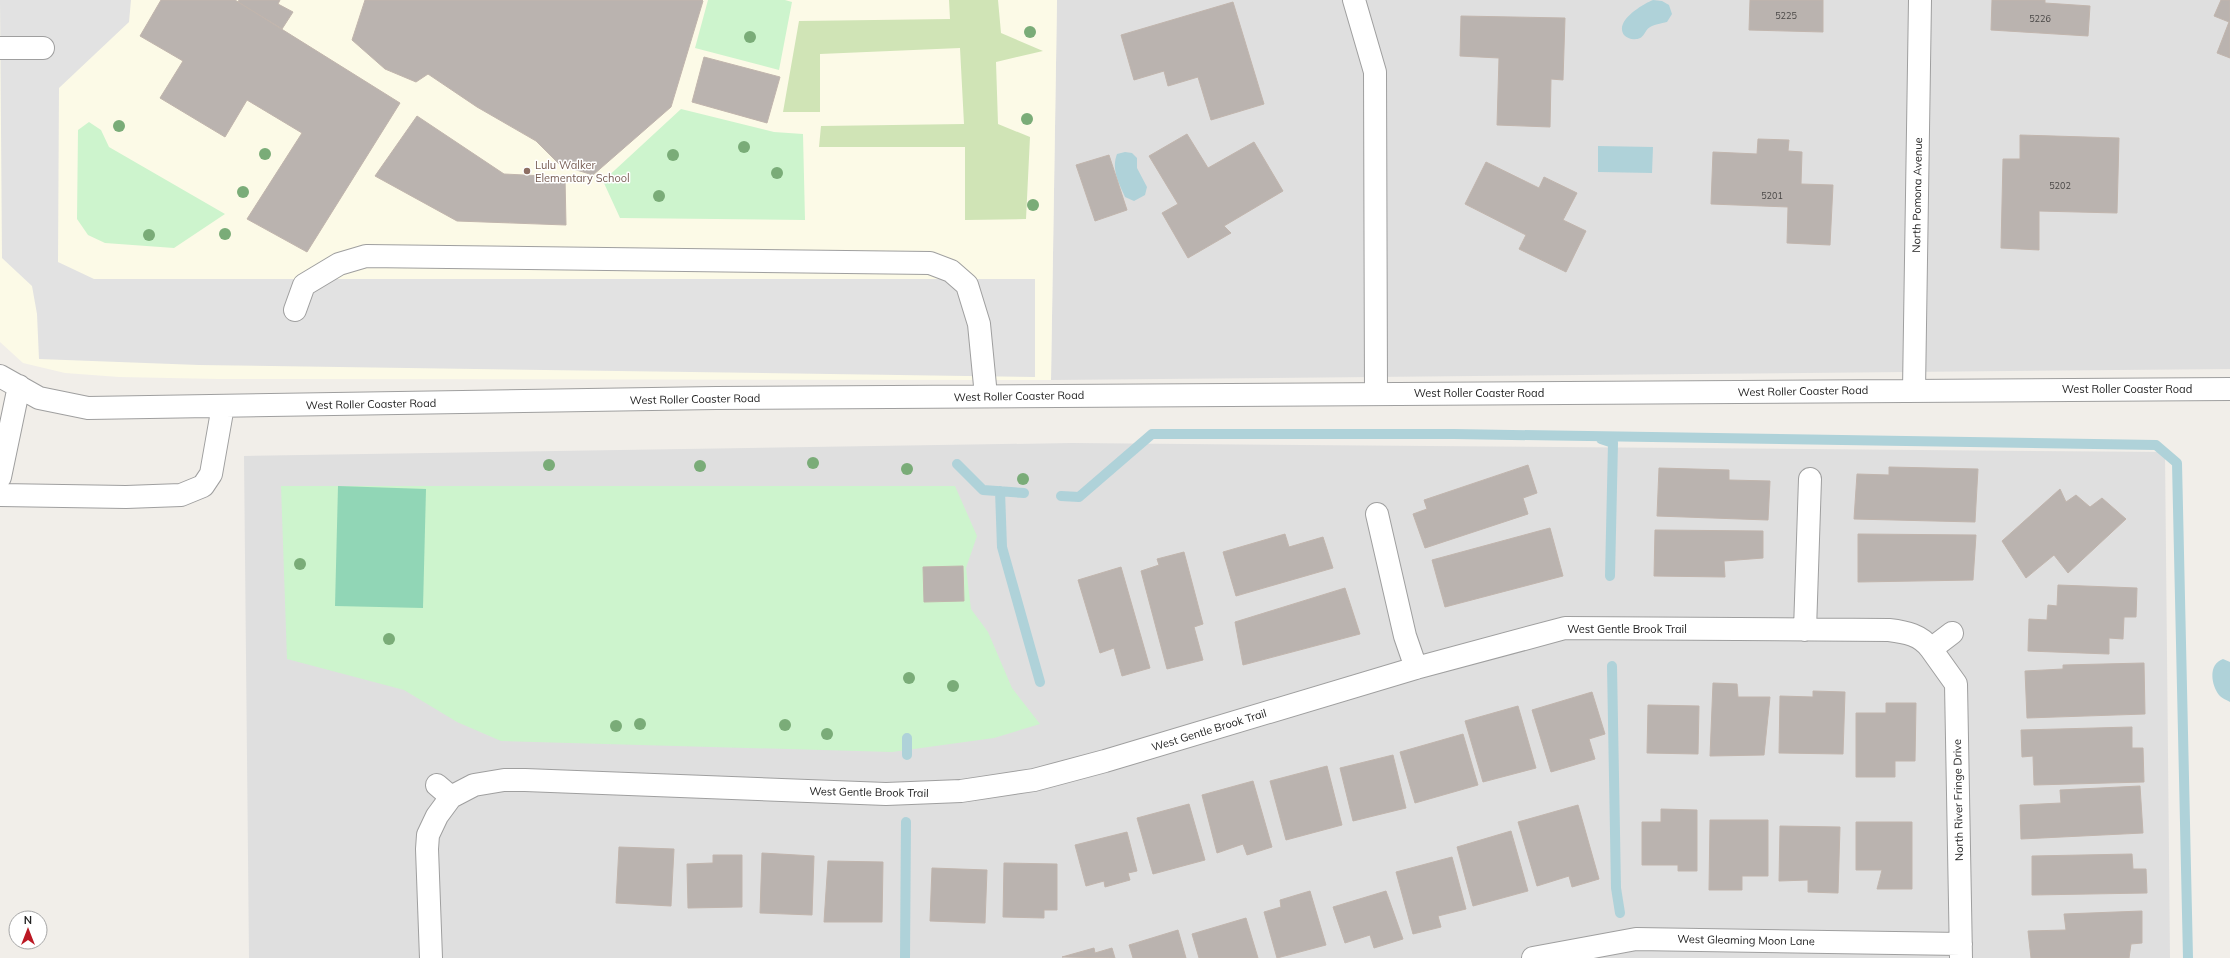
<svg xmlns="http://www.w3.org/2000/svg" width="2230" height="958" viewBox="0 0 2230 958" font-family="Mulish,sans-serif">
  <rect width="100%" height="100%" fill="#f1eee9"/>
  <path fill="#dfdfdf" d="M 1057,0 L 2230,0 L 2230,369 L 1051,380 Z
    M 1072,443 L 2165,452 L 2170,958 L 249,958 L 244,456 Z"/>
  <path fill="#fcfae7" d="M 0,0 L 1057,0 L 1051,380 L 219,379 L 119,377 L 65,373 L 23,363 L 0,342 Z"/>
  <path fill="#d0e4b6" d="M 949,0 L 998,0 L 1001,33 L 1043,51 L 996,62 L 998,124 L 1030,137 L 1026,219 L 965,220 L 965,147 L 819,147 L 821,126 L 964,124 L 960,48 L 820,54 L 820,112 L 783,112 L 799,21 L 950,19 Z"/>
  <path fill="#cdf4cd" d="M 708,0 L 785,0 L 792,2 L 779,70 L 695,48 Z
    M 681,109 L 774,132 L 803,134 L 805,220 L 620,218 L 603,181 Z
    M 89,122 L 101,130 L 109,147 L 225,214 L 174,248 L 105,243 L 88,235 L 77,219 L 78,130 Z
    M 281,486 L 955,486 L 977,536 L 966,568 L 971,609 L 988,632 L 1012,688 L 1040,724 L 994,738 L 892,752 L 501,741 L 457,722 L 404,690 L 287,659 Z"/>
  <path fill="#91d6b6" d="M 338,486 L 426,489 L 423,608 L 335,606 Z"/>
  <path fill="#e2e2e2" d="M 0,0 L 131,0 L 129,22 L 59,88 L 58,262 L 94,279 L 1035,279 L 1035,377 L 199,365 L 39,359 L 37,314 L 32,286 L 2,258 Z"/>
  <path fill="#afd2d9" d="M 1653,0 L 1662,1 L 1669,5 L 1672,14 L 1667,22 C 1663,23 1656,24 1652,26 C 1644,29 1645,39 1636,39 C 1632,40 1627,38 1624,35 C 1614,21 1643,4 1653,0 Z
    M 1598,146 L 1653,147 L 1652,173 L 1598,172 Z
    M 1125,152 L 1132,153 L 1137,158 L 1137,168 L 1147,187 L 1145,195 L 1134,201 L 1125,197 C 1119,183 1111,170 1117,154 Z
    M 2223,659 L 2230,662 L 2230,702 C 2227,700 2221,698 2219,695 C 2211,685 2208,664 2223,659 Z"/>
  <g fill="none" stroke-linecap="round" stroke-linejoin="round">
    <path stroke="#afd2d9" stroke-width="10" d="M 1601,439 L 1613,443 L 1610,576
      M 957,464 L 983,490 L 1024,493
      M 1000,491 L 1002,547 L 1040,682
      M 1061,496 L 1079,497 L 1152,434 L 1454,434 L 2156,445 L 2177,463 L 2188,958
      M 1612,666 L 1616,888 L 1620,913
      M 907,755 L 907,738
      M 905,958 L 906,822"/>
  </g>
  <path fill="#bab3af" stroke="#c1b5ad" d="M 161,0 L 235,0 L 400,103 L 307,252 L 247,219 L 302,133 L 247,100 L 225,137 L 160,98 L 183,61 L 140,36 Z
    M 239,0 L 280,0 L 278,4 L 293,12 L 282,29 L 238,2 Z
    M 365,0 L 702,0 L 703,1 L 671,107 L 593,175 L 560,165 L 536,141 L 477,107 L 428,74 L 416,82 L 385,69 L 352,40 Z
    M 1750,0 L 1823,0 L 1823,32 L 1749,30 Z
    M 1992,0 L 2045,0 L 2045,3 L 2090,6 L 2088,36 L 1991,30 Z
    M 2221,0 L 2230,0 L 2230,58 L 2217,53 L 2229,22 L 2214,16 Z
    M 1233,2 L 1264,104 L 1211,120 L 1198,77 L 1168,86 L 1164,71 L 1134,80 L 1121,35 Z
    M 1461,16 L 1565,18 L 1563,80 L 1551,79 L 1550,127 L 1497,125 L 1499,58 L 1460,56 Z
    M 704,57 L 780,77 L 767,123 L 692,102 Z
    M 417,116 L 504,174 L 565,177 L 566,225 L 457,221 L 375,176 Z
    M 1187,134 L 1208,168 L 1254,142 L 1283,191 L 1224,226 L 1231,233 L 1188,258 L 1162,213 L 1178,204 L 1149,156 Z
    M 2020,135 L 2119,138 L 2117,213 L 2039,211 L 2039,250 L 2001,248 L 2003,159 L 2020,159 Z
    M 1758,139 L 1789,140 L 1788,151 L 1802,152 L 1801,184 L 1833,185 L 1830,245 L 1787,243 L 1788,207 L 1711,204 L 1713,152 L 1757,154 Z
    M 1109,155 L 1127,210 L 1095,221 L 1076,165 Z
    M 1486,162 L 1539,188 L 1544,177 L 1577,193 L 1563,220 L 1586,231 L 1566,272 L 1519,249 L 1526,235 L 1465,204 Z
    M 1528,465 L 1537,493 L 1523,498 L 1528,514 L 1425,548 L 1413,514 L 1427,509 L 1424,500 Z
    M 1889,467 L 1978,469 L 1975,522 L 1854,519 L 1857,474 L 1889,475 Z
    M 1659,468 L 1729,470 L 1729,480 L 1770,481 L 1768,520 L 1657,516 Z
    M 2060,489 L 2066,502 L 2076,495 L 2090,507 L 2102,498 L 2126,519 L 2068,573 L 2054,555 L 2026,578 L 2002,541 Z
    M 1550,528 L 1563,576 L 1445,607 L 1432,560 Z
    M 1655,530 L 1763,531 L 1763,558 L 1724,561 L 1725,577 L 1654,576 Z
    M 1285,534 L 1289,547 L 1323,537 L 1333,568 L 1236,596 L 1223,552 Z
    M 1858,534 L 1976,535 L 1973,580 L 1858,582 Z
    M 1184,552 L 1203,624 L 1194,627 L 1203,660 L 1167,669 L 1141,571 L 1159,565 L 1157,559 Z
    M 963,566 L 964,601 L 924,602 L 923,567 Z
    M 1121,567 L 1150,668 L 1122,676 L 1114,648 L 1100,653 L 1078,580 Z
    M 2058,585 L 2137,588 L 2136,617 L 2124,617 L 2123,639 L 2109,638 L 2109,654 L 2028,651 L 2029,619 L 2047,620 L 2048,605 L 2057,606 Z
    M 1345,588 L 1360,634 L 1243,665 L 1235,622 Z
    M 2144,663 L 2145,714 L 2027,718 L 2025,671 L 2063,669 L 2063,665 Z
    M 1713,683 L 1737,684 L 1738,697 L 1770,697 L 1764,755 L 1710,756 Z
    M 1813,691 L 1845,692 L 1843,754 L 1779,753 L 1780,696 L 1813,697 Z
    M 1592,692 L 1605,734 L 1589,739 L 1595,759 L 1551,772 L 1532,710 Z
    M 1886,703 L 1916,703 L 1915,761 L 1895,761 L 1895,777 L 1856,777 L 1856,713 L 1886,713 Z
    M 1648,705 L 1699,706 L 1698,754 L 1647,753 Z
    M 1518,706 L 1536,768 L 1483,782 L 1465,721 Z
    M 2132,727 L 2132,748 L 2143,748 L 2144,782 L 2034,785 L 2033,756 L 2022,757 L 2021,730 Z
    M 1463,734 L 1478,785 L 1415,803 L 1400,752 Z
    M 1393,755 L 1406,808 L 1353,821 L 1340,768 Z
    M 1327,766 L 1342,825 L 1286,840 L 1270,781 Z
    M 1253,781 L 1272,847 L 1247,855 L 1243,844 L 1217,853 L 1202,795 Z
    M 2140,786 L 2143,833 L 2021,839 L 2020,805 L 2061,803 L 2060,790 Z
    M 1189,804 L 1205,860 L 1153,874 L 1137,818 Z
    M 1578,805 L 1599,879 L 1572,887 L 1569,876 L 1537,886 L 1518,822 Z
    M 1661,809 L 1697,810 L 1697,871 L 1678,871 L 1678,865 L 1642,865 L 1642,822 L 1661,822 Z
    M 1710,820 L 1768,820 L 1768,876 L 1742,876 L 1742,890 L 1709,890 Z
    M 1856,822 L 1912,822 L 1912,889 L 1877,889 L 1882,870 L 1856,870 Z
    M 1780,826 L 1840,827 L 1838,893 L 1808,892 L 1808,880 L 1779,881 Z
    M 1511,831 L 1528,891 L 1473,906 L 1457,847 Z
    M 1127,832 L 1137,871 L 1128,873 L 1130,880 L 1105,887 L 1104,881 L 1086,886 L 1075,845 Z
    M 619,847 L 674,849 L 671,906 L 616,903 Z
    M 762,853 L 814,856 L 812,915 L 760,913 Z
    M 2132,854 L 2133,869 L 2146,869 L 2147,893 L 2032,895 L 2032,856 Z
    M 713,855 L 742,855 L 742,907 L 688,908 L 687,864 L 713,863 Z
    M 1452,857 L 1466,909 L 1438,916 L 1441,927 L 1413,934 L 1396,872 Z
    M 828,861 L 883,862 L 882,922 L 824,922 Z
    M 1004,863 L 1057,864 L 1057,910 L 1044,910 L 1044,918 L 1003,917 Z
    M 932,868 L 987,870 L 985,923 L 930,921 Z
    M 1310,891 L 1326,945 L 1277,958 L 1264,912 L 1281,907 L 1280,900 Z
    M 1386,891 L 1403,939 L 1374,948 L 1370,935 L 1345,943 L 1333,907 Z
    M 2142,911 L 2142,943 L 2131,944 L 2129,958 L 2031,958 L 2028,931 L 2066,930 L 2064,914 Z
    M 1246,918 L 1258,958 L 1199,958 L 1192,934 Z
    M 1178,930 L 1186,958 L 1133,958 L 1129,945 Z
    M 1094,948 L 1095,953 L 1112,948 L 1115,958 L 1062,957 Z"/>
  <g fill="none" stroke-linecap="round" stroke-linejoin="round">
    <defs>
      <path id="minor" d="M 1354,0 L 1375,72 L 1376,394
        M 0,48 L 43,48
        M 295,310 L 304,285 L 339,264 L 366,256 L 930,263 L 951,271 L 967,285 L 979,324 L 986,396
        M 0,376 L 39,398 L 88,408 L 716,398 L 2230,389
        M 1914,390 L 1920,0
        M 0,477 L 19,386
        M 0,495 L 126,497 L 181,495 L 203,486 L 211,474 L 223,406
        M 1377,514 L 1405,636 L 1416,668
        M 1805,630 L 1810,479
        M 1931,649 L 1956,684 L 1961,958
        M 437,785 L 451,797
        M 431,958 L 427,849 L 428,835 L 437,816 L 451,797 L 474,785 L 504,780 L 525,780 L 886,794 L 961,791 L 1034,780 L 1105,761 L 1416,668 L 1565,628 L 1889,630 C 1906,632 1921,635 1931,649 L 1952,633
        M 1533,958 L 1636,939 L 1961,944"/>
    </defs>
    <use href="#minor" stroke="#9f9f9f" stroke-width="24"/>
    <use href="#minor" stroke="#fff" stroke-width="22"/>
  </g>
  <g fill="#7aac78">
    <circle cx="1030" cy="32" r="6"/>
    <circle cx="750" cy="37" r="6"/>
    <circle cx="1027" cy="119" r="6"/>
    <circle cx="119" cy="126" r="6"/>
    <circle cx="744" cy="147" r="6"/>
    <circle cx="265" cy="154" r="6"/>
    <circle cx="673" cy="155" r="6"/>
    <circle cx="777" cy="173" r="6"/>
    <circle cx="243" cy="192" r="6"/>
    <circle cx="659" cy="196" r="6"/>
    <circle cx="1033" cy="205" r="6"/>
    <circle cx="225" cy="234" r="6"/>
    <circle cx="149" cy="235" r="6"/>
    <circle cx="813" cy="463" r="6"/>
    <circle cx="549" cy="465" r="6"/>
    <circle cx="700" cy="466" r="6"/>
    <circle cx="907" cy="469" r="6"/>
    <circle cx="1023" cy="479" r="6"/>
    <circle cx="300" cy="564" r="6"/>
    <circle cx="389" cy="639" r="6"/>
    <circle cx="909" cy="678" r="6"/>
    <circle cx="953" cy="686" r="6"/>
    <circle cx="640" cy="724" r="6"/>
    <circle cx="785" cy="725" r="6"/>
    <circle cx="616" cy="726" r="6"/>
    <circle cx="827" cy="734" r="6"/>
  </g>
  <circle fill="#8d6e63" stroke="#fff" stroke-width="1.5" cx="527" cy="171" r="4"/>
  <g text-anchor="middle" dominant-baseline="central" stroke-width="3" stroke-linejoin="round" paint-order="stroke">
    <g font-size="9" fill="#484645">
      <text x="1786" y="15">5225</text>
      <text x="2040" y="18">5226</text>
      <text x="2060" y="185">5202</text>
      <text x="1772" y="195">5201</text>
    </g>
    <g font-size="11" fill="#785e54" stroke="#fff" text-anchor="start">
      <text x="535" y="165">Lulu Walker<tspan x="535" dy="13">Elementary School</tspan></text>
    </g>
    <g font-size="11" fill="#222" stroke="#fff">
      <text transform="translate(1917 195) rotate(-89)">North Pomona Avenue</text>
      <text x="2127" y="389">West Roller Coaster Road</text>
      <text transform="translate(1803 391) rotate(-1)">West Roller Coaster Road</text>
      <text x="1479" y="393">West Roller Coaster Road</text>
      <text transform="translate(1019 396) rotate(-1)">West Roller Coaster Road</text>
      <text transform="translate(695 399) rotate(-1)">West Roller Coaster Road</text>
      <text transform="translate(371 404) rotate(-1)">West Roller Coaster Road</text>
      <text x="1627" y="629">West Gentle Brook Trail</text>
      <text transform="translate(1209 730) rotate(-17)">West Gentle Brook Trail</text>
      <text transform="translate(869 792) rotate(1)">West Gentle Brook Trail</text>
      <text transform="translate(1958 800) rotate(-91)">North River Fringe Drive</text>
      <text transform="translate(1746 940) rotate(1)">West Gleaming Moon Lane</text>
    </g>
  </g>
  <g transform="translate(28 930)"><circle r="19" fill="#ffffff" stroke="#a7a7a7"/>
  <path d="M0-3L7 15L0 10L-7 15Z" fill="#bb1823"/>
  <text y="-6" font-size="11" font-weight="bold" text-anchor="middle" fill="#222222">N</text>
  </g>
</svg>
